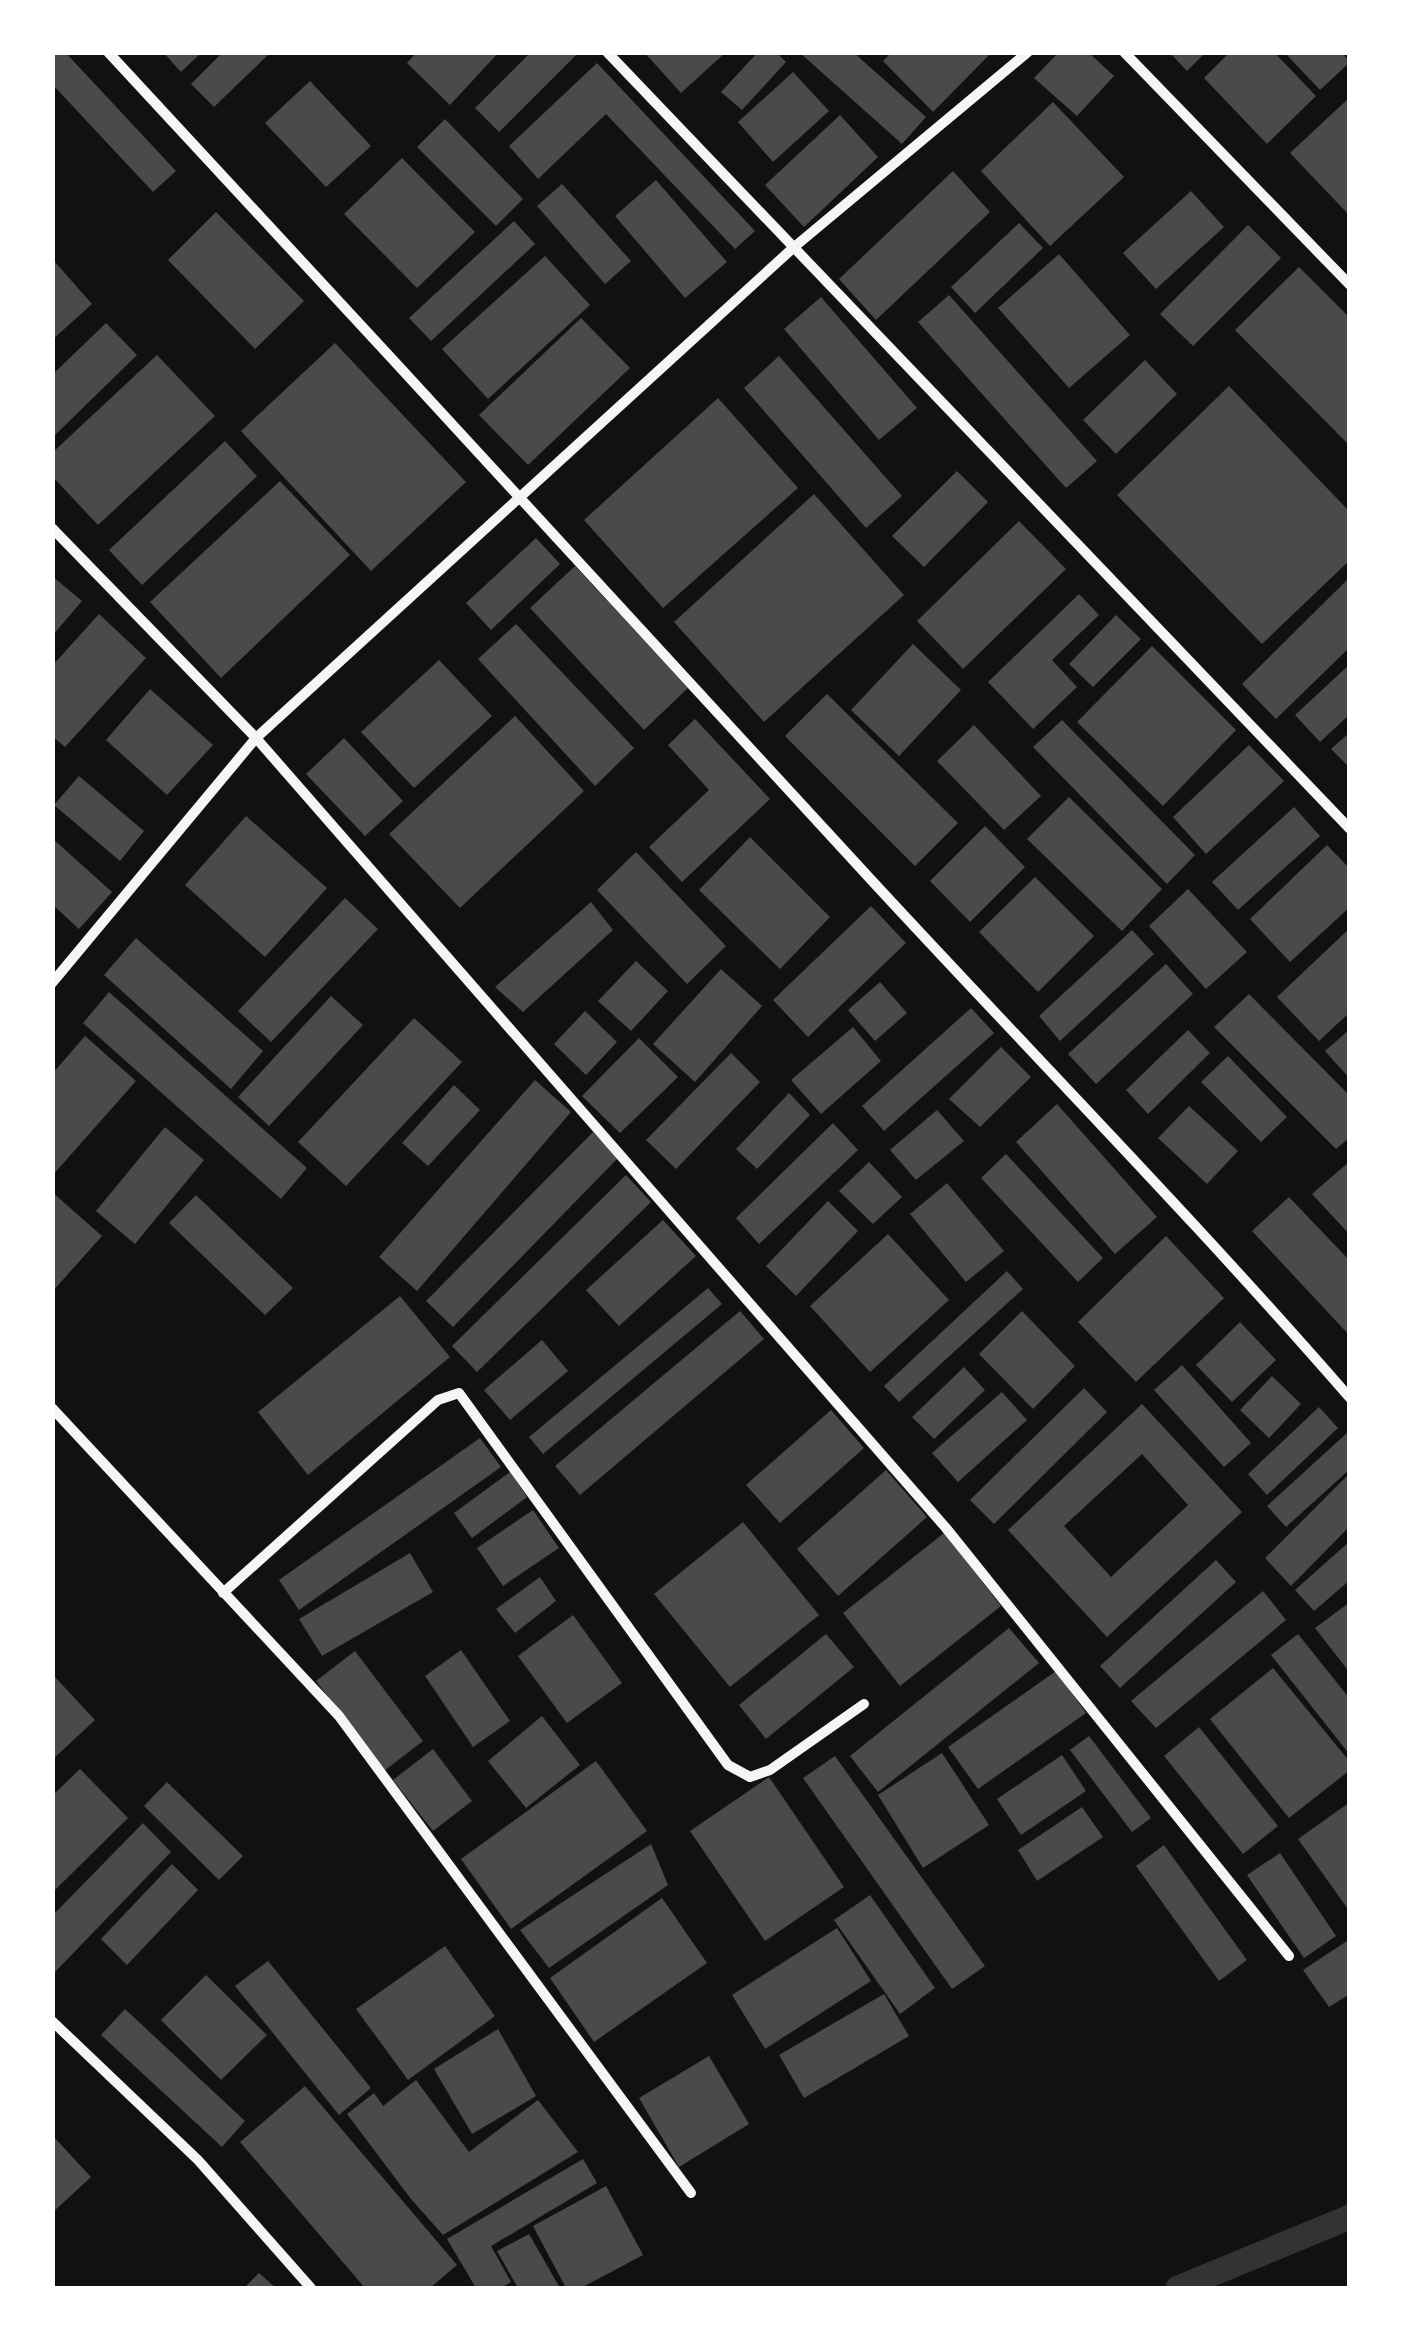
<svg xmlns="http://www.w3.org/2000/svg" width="1402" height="2341" viewBox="0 0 1402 2341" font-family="'Space Grotesk',sans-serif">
  <rect width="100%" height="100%" fill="#111"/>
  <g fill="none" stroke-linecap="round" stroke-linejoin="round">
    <path stroke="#333" stroke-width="25" d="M 1178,2288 L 1350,2217"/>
  </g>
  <path fill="#4a4a4a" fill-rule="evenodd" d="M 52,52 L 65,52 L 176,171 L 153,192 L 52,84 Z
    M 163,52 L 202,52 L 181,72 Z
    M 223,52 L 271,52 L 214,107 L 191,84 Z
    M 417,52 L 499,52 L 450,105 L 407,63 Z
    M 531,52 L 579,52 L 499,132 L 475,108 Z
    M 644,52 L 726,52 L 681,93 Z
    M 758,52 L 776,52 L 786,62 L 742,110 L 721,92 Z
    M 799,52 L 853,52 L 926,117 L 902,144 Z
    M 892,52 L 992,52 L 933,112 L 883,61 Z
    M 1059,52 L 1088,52 L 1114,76 L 1077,116 L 1034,78 Z
    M 1169,52 L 1206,52 L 1187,71 Z
    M 1230,52 L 1274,52 L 1316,96 L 1267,144 L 1204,78 Z
    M 1284,52 L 1341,52 L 1350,62 L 1320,90 Z
    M 597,63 L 755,231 L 735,249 L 606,114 L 538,179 L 509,146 Z
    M 793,72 L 829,111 L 773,162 L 738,122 Z
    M 310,81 L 371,146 L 326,187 L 265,123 Z
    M 1350,97 L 1350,216 L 1290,153 Z
    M 1053,102 L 1124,177 L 1050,246 L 981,171 Z
    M 840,115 L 878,157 L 804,227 L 765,185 Z
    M 445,119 L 523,199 L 496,226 L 417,147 Z
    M 402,158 L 475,232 L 417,288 L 344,214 Z
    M 953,171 L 990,212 L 876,320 L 839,279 Z
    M 656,180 L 727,262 L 685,298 L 615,216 Z
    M 562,184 L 631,261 L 605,284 L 537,206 Z
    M 1191,191 L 1224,227 L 1156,289 L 1123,253 Z
    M 216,212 L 304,301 L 255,349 L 168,260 Z
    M 514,221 L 535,244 L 431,341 L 409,318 Z
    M 1019,223 L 1043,248 L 975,313 L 951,287 Z
    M 1248,225 L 1281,258 L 1193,346 L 1160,314 Z
    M 1059,254 L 1130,335 L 1069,388 L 998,308 Z
    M 545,256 L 590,305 L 488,399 L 442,349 Z
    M 55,262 L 92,304 L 52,340 L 52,264 Z
    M 1299,267 L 1350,318 L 1350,446 L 1235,330 Z
    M 949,295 L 1097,461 L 1066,488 L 918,322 Z
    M 821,297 L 917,408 L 879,440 L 784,329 Z
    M 581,318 L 630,368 L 528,465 L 479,415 Z
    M 106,323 L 137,355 L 52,438 L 52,375 Z
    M 335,343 L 466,482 L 371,571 L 241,431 Z
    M 157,355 L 215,416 L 98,525 L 52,476 L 52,453 Z
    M 779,356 L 902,496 L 866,528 L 744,388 Z
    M 1145,360 L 1177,394 L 1116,454 L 1083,420 Z
    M 1229,386 L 1350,512 L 1350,560 L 1262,644 L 1117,495 Z
    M 718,398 L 798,488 L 663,608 L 584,520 Z
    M 225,441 L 257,476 L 142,585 L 109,550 Z
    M 957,471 L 988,502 L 924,567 L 892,536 Z
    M 280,481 L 350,555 L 221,678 L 150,602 Z
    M 814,494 L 904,595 L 764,722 L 674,622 Z
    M 1019,521 L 1066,569 L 963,669 L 917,621 Z
    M 536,538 L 560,564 L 491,630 L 466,603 Z
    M 575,566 L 688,688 L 644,730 L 530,608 Z
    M 52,576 L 82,601 L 52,636 Z
    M 1350,577 L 1350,647 L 1276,719 L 1242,684 Z
    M 1079,594 L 1099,615 L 1052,660 L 1077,687 L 1033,729 L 988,682 Z
    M 99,614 L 146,658 L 65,747 L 52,736 L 52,666 Z
    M 1116,615 L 1141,639 L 1093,687 L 1069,664 Z
    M 516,624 L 634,748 L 595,786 L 478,659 Z
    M 913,644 L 961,690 L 899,756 L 851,710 Z
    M 1152,646 L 1236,730 L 1163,806 L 1077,722 Z
    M 439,660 L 492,716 L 414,788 L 361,732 Z
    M 1350,664 L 1350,714 L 1320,742 L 1295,715 Z
    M 150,689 L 213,745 L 167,795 L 106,740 Z
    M 827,694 L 958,823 L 915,866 L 785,736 Z
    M 515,716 L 584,791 L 460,908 L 389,834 Z
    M 695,719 L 770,799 L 682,882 L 649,847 L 709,790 L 668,745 Z
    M 1062,720 L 1195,855 L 1167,884 L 1033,747 Z
    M 974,725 L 1041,796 L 1004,830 L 937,761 Z
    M 1350,732 L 1350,768 L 1331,749 Z
    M 344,738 L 403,801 L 365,836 L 306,774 Z
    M 1249,745 L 1284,781 L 1206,854 L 1173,817 Z
    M 79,776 L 144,831 L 120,861 L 54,805 Z
    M 1069,797 L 1162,889 L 1122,931 L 1027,839 Z
    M 1294,807 L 1320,836 L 1238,910 L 1212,882 Z
    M 246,816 L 327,888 L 265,957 L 185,885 Z
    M 985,826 L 1025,867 L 970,922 L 930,881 Z
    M 750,837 L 830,917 L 780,969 L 699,890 Z
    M 52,838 L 112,892 L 79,929 L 52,904 Z
    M 1327,845 L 1350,869 L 1350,907 L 1290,962 L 1250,919 Z
    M 636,852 L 726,946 L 687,984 L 597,890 Z
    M 1035,877 L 1094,936 L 1038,992 L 979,932 Z
    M 1188,889 L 1247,952 L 1206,989 L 1149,926 Z
    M 345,898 L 378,929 L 271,1042 L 238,1011 Z
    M 591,902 L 613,930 L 523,1012 L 495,987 Z
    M 871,906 L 906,943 L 808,1037 L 773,1000 Z
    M 1350,928 L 1350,1012 L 1319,1041 L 1277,997 Z
    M 1132,930 L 1154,954 L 1060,1041 L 1039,1016 Z
    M 136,938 L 263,1051 L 231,1089 L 104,975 Z
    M 636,961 L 668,991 L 631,1031 L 598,1001 Z
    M 1166,964 L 1193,994 L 1096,1084 L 1068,1054 Z
    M 721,969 L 762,1006 L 695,1082 L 653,1044 Z
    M 880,982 L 907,1013 L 875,1041 L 848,1010 Z
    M 109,992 L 307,1168 L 281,1199 L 83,1023 Z
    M 1249,994 L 1350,1096 L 1350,1137 L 1336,1149 L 1214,1027 Z
    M 331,996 L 363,1025 L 269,1126 L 238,1097 Z
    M 971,1008 L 994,1033 L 884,1131 L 862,1106 Z
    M 585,1011 L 617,1042 L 586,1075 L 554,1044 Z
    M 414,1018 L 462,1062 L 346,1186 L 298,1142 Z
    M 853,1027 L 881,1061 L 821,1114 L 791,1080 Z
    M 1350,1029 L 1350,1079 L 1325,1051 Z
    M 1188,1030 L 1210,1053 L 1148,1114 L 1126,1090 Z
    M 85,1036 L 136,1081 L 52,1176 L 52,1074 Z
    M 639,1038 L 678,1077 L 620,1133 L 582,1096 Z
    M 1001,1047 L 1031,1077 L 980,1127 L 949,1099 Z
    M 731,1053 L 760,1082 L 676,1169 L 646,1140 Z
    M 1228,1056 L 1287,1117 L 1261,1142 L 1201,1082 Z
    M 535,1080 L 571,1112 L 417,1291 L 379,1257 Z
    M 454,1085 L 480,1110 L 428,1166 L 402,1143 Z
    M 789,1093 L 810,1115 L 757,1169 L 736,1149 Z
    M 1057,1104 L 1157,1217 L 1115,1254 L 1016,1142 Z
    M 1189,1106 L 1238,1151 L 1207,1184 L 1158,1138 Z
    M 937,1110 L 964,1141 L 916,1180 L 890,1150 Z
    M 833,1123 L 858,1150 L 759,1244 L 736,1218 Z
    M 165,1127 L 204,1160 L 135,1244 L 96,1211 Z
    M 593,1132 L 618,1158 L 453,1327 L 426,1301 Z
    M 1006,1154 L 1103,1258 L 1078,1282 L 981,1178 Z
    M 1350,1161 L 1350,1235 L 1312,1194 Z
    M 869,1162 L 902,1197 L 873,1224 L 839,1191 Z
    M 626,1175 L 651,1202 L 477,1372 L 452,1346 Z
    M 947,1183 L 1004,1251 L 966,1282 L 910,1214 Z
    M 52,1192 L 102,1236 L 52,1292 Z
    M 196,1195 L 293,1288 L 265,1315 L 169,1223 Z
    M 1289,1197 L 1350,1261 L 1350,1336 L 1252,1231 Z
    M 828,1201 L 858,1231 L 796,1296 L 766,1266 Z
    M 663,1220 L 696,1256 L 619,1326 L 586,1290 Z
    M 888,1234 L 949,1300 L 870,1372 L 810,1306 Z
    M 1166,1236 L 1224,1298 L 1136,1382 L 1078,1322 Z
    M 1007,1271 L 1023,1289 L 899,1402 L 884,1386 Z
    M 708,1288 L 722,1304 L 543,1454 L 529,1437 Z
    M 400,1296 L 450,1357 L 308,1475 L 258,1412 Z
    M 740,1311 L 764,1339 L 580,1495 L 555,1466 Z
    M 1022,1311 L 1075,1366 L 1033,1409 L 979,1354 Z
    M 1240,1322 L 1276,1360 L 1232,1402 L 1196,1365 Z
    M 542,1340 L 568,1371 L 510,1420 L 484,1390 Z
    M 1182,1365 L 1251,1443 L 1224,1467 L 1154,1390 Z
    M 964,1367 L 985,1390 L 934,1439 L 912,1417 Z
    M 1272,1376 L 1301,1404 L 1269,1438 L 1240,1410 Z
    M 1084,1388 L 1107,1412 L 994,1524 L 970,1500 Z
    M 1002,1392 L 1027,1420 L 958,1482 L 932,1453 Z
    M 1142,1404 L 1242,1512 L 1107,1637 L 1008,1530 ZM 1142,1454 L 1188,1505 L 1111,1577 L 1064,1526 Z
    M 1319,1407 L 1338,1428 L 1267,1495 L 1248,1474 Z
    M 831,1410 L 864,1448 L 780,1523 L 746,1485 Z
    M 1348,1432 L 1350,1469 L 1286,1527 L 1267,1506 Z
    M 480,1438 L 501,1467 L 299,1610 L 279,1580 Z
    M 886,1470 L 927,1517 L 838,1596 L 797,1549 Z
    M 510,1472 L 527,1497 L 472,1538 L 454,1513 Z
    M 1350,1473 L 1350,1526 L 1291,1586 L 1265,1558 Z
    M 533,1510 L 559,1548 L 503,1586 L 477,1548 Z
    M 743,1522 L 819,1615 L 730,1687 L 654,1594 Z
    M 944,1533 L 1001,1606 L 900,1686 L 843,1613 Z
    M 1350,1541 L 1350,1580 L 1314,1611 L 1295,1590 Z
    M 410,1553 L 433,1592 L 322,1656 L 299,1619 Z
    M 1216,1560 L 1236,1582 L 1120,1688 L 1100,1666 Z
    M 540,1577 L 556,1601 L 515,1633 L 496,1609 Z
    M 1263,1591 L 1286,1620 L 1156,1728 L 1131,1701 Z
    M 1350,1602 L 1350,1673 L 1315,1628 Z
    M 573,1615 L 622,1683 L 567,1723 L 518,1656 Z
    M 1009,1628 L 1039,1663 L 878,1792 L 850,1756 Z
    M 826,1634 L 854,1667 L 766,1739 L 739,1705 Z
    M 1298,1634 L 1350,1699 L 1350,1755 L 1271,1655 Z
    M 461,1650 L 510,1721 L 473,1747 L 425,1676 Z
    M 355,1651 L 423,1741 L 384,1771 L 316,1681 Z
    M 1273,1668 L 1350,1762 L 1350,1770 L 1289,1818 L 1210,1719 Z
    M 1056,1671 L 1086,1713 L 978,1789 L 948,1747 Z
    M 55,1677 L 95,1720 L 52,1760 L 52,1679 Z
    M 542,1716 L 580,1765 L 526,1808 L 488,1761 Z
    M 1199,1727 L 1278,1826 L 1243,1854 L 1164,1756 Z
    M 1089,1736 L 1151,1818 L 1132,1832 L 1070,1750 Z
    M 433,1749 L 472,1801 L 433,1831 L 393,1780 Z
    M 942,1753 L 989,1825 L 923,1868 L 878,1795 Z
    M 1062,1755 L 1086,1791 L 1021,1835 L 997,1799 Z
    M 835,1756 L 985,1966 L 952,1989 L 803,1778 Z
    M 596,1761 L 647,1831 L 511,1929 L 461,1859 Z
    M 80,1769 L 128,1818 L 52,1893 L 52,1796 Z
    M 769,1777 L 844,1887 L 765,1941 L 690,1831 Z
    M 167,1782 L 243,1856 L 219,1880 L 144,1806 Z
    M 1350,1802 L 1350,1912 L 1298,1839 Z
    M 1082,1807 L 1103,1837 L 1037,1881 L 1018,1850 Z
    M 143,1823 L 171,1852 L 52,1975 L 52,1916 Z
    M 651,1844 L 668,1885 L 549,1968 L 520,1930 Z
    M 1164,1845 L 1247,1960 L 1219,1981 L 1136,1866 Z
    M 1280,1853 L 1336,1936 L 1304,1958 L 1247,1875 Z
    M 172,1864 L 198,1890 L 127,1965 L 101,1939 Z
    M 870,1895 L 935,1988 L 900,2014 L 834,1920 Z
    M 662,1898 L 707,1963 L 594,2042 L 550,1978 Z
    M 837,1928 L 871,1981 L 765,2049 L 732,1995 Z
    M 1350,1939 L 1350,1994 L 1329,2007 L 1303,1970 Z
    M 445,1946 L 495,2016 L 408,2080 L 356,2009 Z
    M 268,1961 L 371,2088 L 339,2115 L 235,1986 Z
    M 206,1975 L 267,2035 L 221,2080 L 161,2020 Z
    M 884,1994 L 909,2036 L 804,2098 L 779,2055 Z
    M 125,2009 L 245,2121 L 222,2147 L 101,2035 Z
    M 498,2029 L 536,2096 L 472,2134 L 434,2069 Z
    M 709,2056 L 749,2124 L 679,2167 L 639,2098 Z
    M 416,2080 L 469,2152 L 538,2100 L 578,2152 L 443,2235 L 411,2199 L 347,2114 L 374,2093 L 383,2106 Z
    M 305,2086 L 457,2265 L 430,2288 L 365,2288 L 240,2142 Z
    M 52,2135 L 91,2177 L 52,2213 Z
    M 583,2159 L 597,2183 L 491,2246 L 511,2282 L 501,2288 L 476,2288 L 447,2239 Z
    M 606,2186 L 643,2255 L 581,2288 L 566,2288 L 533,2226 Z
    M 529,2234 L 560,2288 L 518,2288 L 497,2251 Z
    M 259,2273 L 276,2288 L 244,2288 Z"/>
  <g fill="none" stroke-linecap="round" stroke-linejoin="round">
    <path stroke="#f5f5f5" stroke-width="10" d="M 108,52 C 365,328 620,607 875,884 C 1033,1055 1197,1222 1350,1398
      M 607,52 L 1350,829
      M 1124,52 L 1350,285
      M 52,528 L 256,738 L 946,1528 L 1289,1956
      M 52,983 L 256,738 L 793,248 L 1028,52
      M 52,1408 L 339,1716 L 691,2193
      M 223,1593 L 438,1400 L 459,1393 L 728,1765 L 750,1777 L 770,1770 L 864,1704
      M 52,2021 L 198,2160 L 311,2288"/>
  </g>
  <rect width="1402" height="2341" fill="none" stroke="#ffffff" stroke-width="110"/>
</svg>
